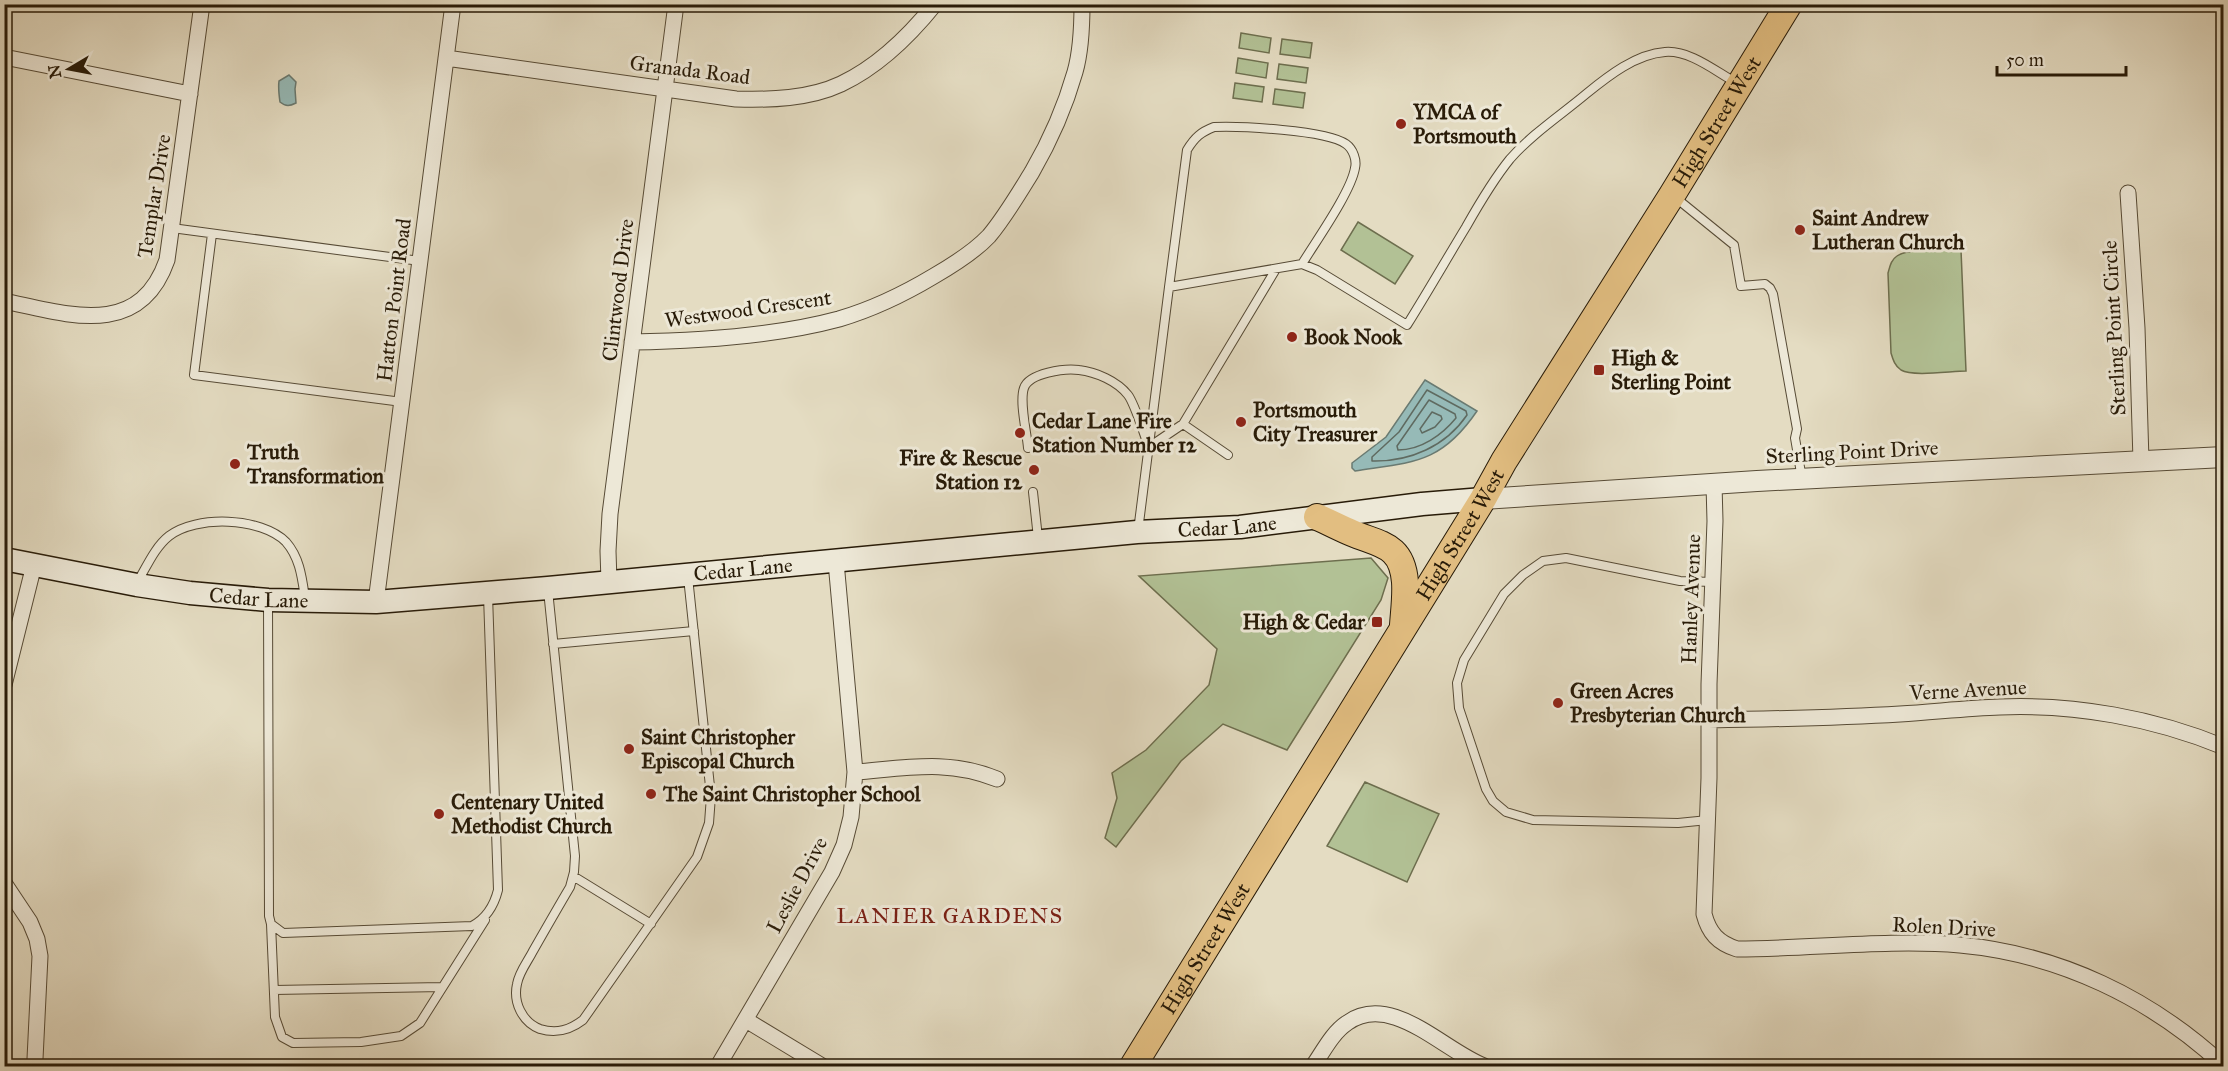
<svg xmlns="http://www.w3.org/2000/svg" width="2228" height="1071" viewBox="0 0 2228 1071" font-family="'IM FELL Great Primer',serif">
  <rect width="100%" height="100%" fill="#e4dcc2"/>
  <filter id="stains"><feTurbulence type="fractalNoise" baseFrequency=".00333" numOctaves="4"/><feColorMatrix values="0 0 0 0 .2 0 0 0 0 .09 0 0 0 0 .02 0 0 0 .5 -.17"/></filter>
  <radialGradient id="worn" r=".72"><stop offset=".6" stop-color="#630" stop-opacity="0"/><stop offset="1" stop-color="#630" stop-opacity=".3"/></radialGradient>
  <path fill="#b2c195" stroke="#6d6e4e" stroke-width="1.5" d="M 1241,33 L 1271,38 L 1269,53 L 1239,48 Z
    M 1282,39 L 1312,43 L 1310,58 L 1280,54 Z
    M 1238,58 L 1268,63 L 1266,78 L 1236,73 Z
    M 1279,64 L 1308,68 L 1306,83 L 1277,79 Z
    M 1235,83 L 1264,87 L 1262,102 L 1233,98 Z
    M 1275,89 L 1305,93 L 1303,108 L 1273,104 Z
    M 1358,222 L 1413,256 L 1395,284 L 1341,250 Z
    M 1961,250 L 1966,371 C 1951,371 1913,377 1901,370 C 1895,366 1893,360 1891,353 L 1888,273 C 1890,266 1891,260 1897,256 C 1908,248 1946,250 1961,250 Z
    M 1371,558 L 1388,578 L 1381,600 L 1287,750 L 1223,724 L 1181,761 L 1116,847 L 1105,838 L 1117,798 L 1112,773 L 1146,750 L 1209,685 L 1217,649 L 1139,576 Z
    M 1365,782 L 1439,814 L 1407,882 L 1327,846 Z"/>
  <path fill="#96bab7" stroke="#6a7a71" stroke-width="1.5" d="M 289,75 L 296,82 L 295,89 L 296,103 C 290,106 286,107 280,102 C 279,95 278,88 279,81 Z
    M 1425,380 L 1477,411 C 1441,464 1413,462 1355,471 L 1352,468 L 1352,463 L 1386,437 Z"/>
  <g fill="none" stroke-linecap="round" stroke-linejoin="round">
    <path stroke="#5f6a60" stroke-width="1.5" d="M 1427,390 L 1466,411 L 1467,415 C 1446,446 1410,462 1372,461 L 1372,457 L 1399,432 Z
      M 1429,400 L 1455,414 L 1456,418 C 1442,435 1421,450 1398,450 L 1397,446 Z
      M 1432,412 L 1441,416 L 1442,419 L 1435,427 L 1422,433 L 1420,429 Z"/>
    <defs>
      <path id="service" d="M 1676,198 L 1734,245 L 1741,286 L 1765,284 L 1770,288 L 1773,294 L 1797,429 L 1795,438 L 1802,479
        M 172,228 L 420,261
        M 212,234 L 194,375 L 402,402
        M 1169,287 L 1187,150 C 1195,137 1201,132 1214,127 C 1239,126 1327,130 1346,144 C 1353,149 1357,160 1355,168 C 1351,192 1316,241 1302,264
        M 1183,424 L 1228,455
        M 1028,448 C 1027,433 1019,402 1024,388 C 1029,373 1065,368 1079,370 C 1096,372 1117,381 1128,395 C 1135,404 1144,435 1149,447 L 1183,424 L 1276,269
        M 1033,492 L 1038,538
        M 1138,531 L 1169,287 L 1302,264 L 1317,270 L 1407,325 C 1427,293 1446,260 1466,227 C 1479,204 1493,180 1510,159 C 1532,134 1561,115 1586,94 C 1608,76 1636,54 1665,52 C 1690,50 1715,71 1735,82
        M 138,581 C 147,566 155,547 169,536 C 196,515 261,517 286,542 C 300,558 302,578 305,598
        M 548,590 L 575,856 L 574,872 L 570,887 C 557,909 545,930 533,951 C 528,961 519,972 517,984 C 513,1002 522,1022 540,1029 C 557,1034 570,1030 583,1020 L 697,857 L 709,823 L 711,796 L 688,577
        M 268,601 L 269,916 L 271,924 L 283,933 L 472,926 C 487,918 494,906 498,890 L 488,595
        M 553,644 L 694,631
        M 1708,820 L 1678,823 L 1533,820 L 1506,812 L 1493,801 L 1486,789 L 1459,708 L 1457,683 L 1464,660 L 1504,594 L 1523,575 L 1543,561 L 1566,558 L 1680,581 L 1713,582
        M 573,876 L 651,924
        M 271,924 L 275,1017 L 282,1037 L 293,1043 L 361,1042 L 401,1036 L 420,1023 L 485,920
        M 274,990 L 442,987"/>
      <path id="minor" d="M 4,57 L 190,94
        M 446,58 L 736,99 C 770,100 809,99 841,84 C 877,67 910,35 935,4
        M 2128,193 L 2137,328 L 2141,461
        M 4,301 C 67,314 139,340 167,260 L 202,4
        M 632,342 C 698,341 776,336 839,319 C 873,309 904,294 934,276 C 953,265 974,252 989,236 C 1005,217 1019,193 1032,172 C 1050,141 1065,107 1075,72 C 1081,51 1082,26 1082,4
        M 1714,484 L 1715,521 L 1709,684 L 1709,778 L 1704,914 C 1709,933 1718,943 1737,949 C 1809,949 1888,939 1960,945 C 2059,954 2151,998 2224,1066
        M 609,582 L 608,551 L 610,514 L 676,4
        M 376,602 L 453,4
        M 4,685 L 34,565
        M 1709,720 C 1773,719 1836,718 1900,714 C 1934,712 1967,708 2000,707 C 2075,704 2154,718 2224,747
        M 855,772 C 907,768 948,759 997,779
        M 4,883 L 30,922 L 37,939 L 40,956 L 35,1059
        M 746,1020 L 822,1066
        M 718,1066 L 832,872 L 844,845 L 851,817 L 855,772 L 836,562
        M 1313,1066 C 1323,1052 1332,1033 1347,1023 C 1391,991 1444,1051 1484,1066"/>
      <path id="tertiary" d="M 1483,499 L 1757,481 L 2224,457"/>
      <g id="secondary">
        <path id="s1" d="M 4,559 L 137,585 L 190,593 L 268,600 L 376,602 L 548,588 L 1137,532 L 1240,527 L 1422,504 L 1483,499"/>
      </g>
      <g id="primary">
        <path d="M 1317,517 C 1329,522 1340,528 1352,533 C 1380,545 1402,544 1405,582 C 1406,596 1404,611 1403,625"/>
        <path id="s2" d="M 1133,1066 L 1483,499 L 1504,461 L 1672,195 L 1789,4"/>
      </g>
    </defs>
    <use href="#service" stroke="#574b36" stroke-width="10"/>
    <use href="#minor" stroke="#574b36" stroke-width="17"/>
    <use href="#tertiary" stroke="#574b36" stroke-width="22"/>
    <use href="#secondary" stroke="#281b08" stroke-width="25"/>
    <use href="#primary" stroke="#281b08" stroke-width="28"/>
    <use href="#service" stroke="#ede8d7" stroke-width="8"/>
    <use href="#minor" stroke="#ede8d7" stroke-width="15"/>
    <use href="#tertiary" stroke="#ede8d7" stroke-width="20"/>
    <use href="#secondary" stroke="#ede8d7" stroke-width="22"/>
    <use href="#primary" stroke="#e2be81" stroke-width="26"/>
  </g>
  <g fill="#8f2418" stroke="#ede8d7" stroke-width="2">
    <circle cx="1401" cy="124" r="6"/>
    <circle cx="1800" cy="230" r="6"/>
    <circle cx="1292" cy="337" r="6"/>
    <rect x="1593" y="364" width="12" height="12" rx="3"/>
    <circle cx="1241" cy="422" r="6"/>
    <circle cx="1020" cy="433" r="6"/>
    <circle cx="235" cy="464" r="6"/>
    <circle cx="1034" cy="470" r="6"/>
    <rect x="1371" y="616" width="12" height="12" rx="3"/>
    <circle cx="1558" cy="703" r="6"/>
    <circle cx="629" cy="749" r="6"/>
    <circle cx="651" cy="794" r="6"/>
    <circle cx="439" cy="814" r="6"/>
  </g>
  <g text-anchor="middle" dominant-baseline="central" stroke-width="6" stroke-linejoin="round" paint-order="stroke">
    <g font-size="21" fill="#281b08" stroke="#ede8d7">
      <text transform="translate(690 70) rotate(7)">Granada Road</text>
      <text stroke="none"><textPath href="#s2" startOffset="1110">High Street West</textPath></text>
      <text transform="translate(154 196) rotate(-81)">Templar Drive</text>
      <text transform="translate(618 290) rotate(-83)">Clintwood Drive</text>
      <text transform="translate(394 300) rotate(-83)">Hatton Point Road</text>
      <text transform="translate(748 309) rotate(-8)">Westwood Crescent</text>
      <text transform="translate(2114 328) rotate(-93)">Sterling Point Circle</text>
      <text transform="translate(1852 452) rotate(-3)">Sterling Point Drive</text>
      <text stroke="none"><textPath href="#s1" startOffset="1230">Cedar Lane</textPath></text>
      <text stroke="none"><textPath href="#s2" startOffset="624">High Street West</textPath></text>
      <text stroke="none"><textPath href="#s1" startOffset="744">Cedar Lane</textPath></text>
      <text stroke="none"><textPath href="#s1" startOffset="258">Cedar Lane</textPath></text>
      <text transform="translate(1691 599) rotate(-88)">Hanley Avenue</text>
      <text transform="translate(1968 690) rotate(-3)">Verne Avenue</text>
      <text transform="translate(797 885) rotate(-62)">Leslie Drive</text>
      <text transform="translate(1944 927) rotate(3)">Rolen Drive</text>
      <text stroke="none"><textPath href="#s2" startOffset="138">High Street West</textPath></text>
    </g>
    <g font-size="21" font-weight="bold" fill="#281b08" stroke="#ede8d7" text-anchor="start">
      <text x="1413" y="112">YMCA of<tspan x="1413" dy="24">Portsmouth</tspan></text>
      <text x="1812" y="218">Saint Andrew<tspan x="1812" dy="24">Lutheran Church</tspan></text>
      <text x="1304" y="337">Book Nook</text>
      <text x="1611" y="358">High &amp;<tspan x="1611" dy="24">Sterling Point</tspan></text>
      <text x="1253" y="410">Portsmouth<tspan x="1253" dy="24">City Treasurer</tspan></text>
      <text x="1032" y="421">Cedar Lane Fire<tspan x="1032" dy="24">Station Number 12</tspan></text>
      <text x="247" y="452">Truth<tspan x="247" dy="24">Transformation</tspan></text>
      <text x="1022" y="458" text-anchor="end">Fire &amp; Rescue<tspan x="1022" dy="24">Station 12</tspan></text>
      <text x="1365" y="622" text-anchor="end">High &amp; Cedar</text>
      <text x="1570" y="691">Green Acres<tspan x="1570" dy="24">Presbyterian Church</tspan></text>
      <text x="641" y="737">Saint Christopher<tspan x="641" dy="24">Episcopal Church</tspan></text>
      <text x="663" y="794">The Saint Christopher School</text>
      <text x="451" y="802">Centenary United<tspan x="451" dy="24">Methodist Church</tspan></text>
    </g>
    <g font-size="22" letter-spacing="1.5" fill="#7a1f14" stroke="#ede8d7">
      <text x="950" y="915">LANIER GARDENS</text>
    </g>
  </g>
  <rect width="2228" height="1071" fill="none" stroke="#e4dcc2" stroke-width="24"/>
  <rect x="6" y="6" width="2216" height="1059" fill="none" stroke="#281b08" stroke-width="3"/>
  <rect x="12" y="12" width="2204" height="1047" fill="none" stroke="#281b08" stroke-width="1.5"/>
  <g transform="translate(69 69) rotate(260)" stroke="#ede8d7" stroke-width="4.5" paint-order="stroke">
  <path d="M0-4.5L10 22L0 15L-10 22Z" fill="#281b08"/>
  <text y="-9" font-size="16" font-weight="bold" text-anchor="middle" fill="#281b08">N</text>
  </g>
  <path d="M1997 66v9h129v-9" fill="none" stroke="#281b08" stroke-width="3"/>
  <text x="2006" y="66" font-size="18" fill="#281b08" stroke="#ede8d7" stroke-width="4.5" paint-order="stroke">50 m</text>
  <rect width="100%" height="100%" filter="url(#stains)"/>
  <rect width="100%" height="100%" fill="url(#worn)"/>
</svg>
